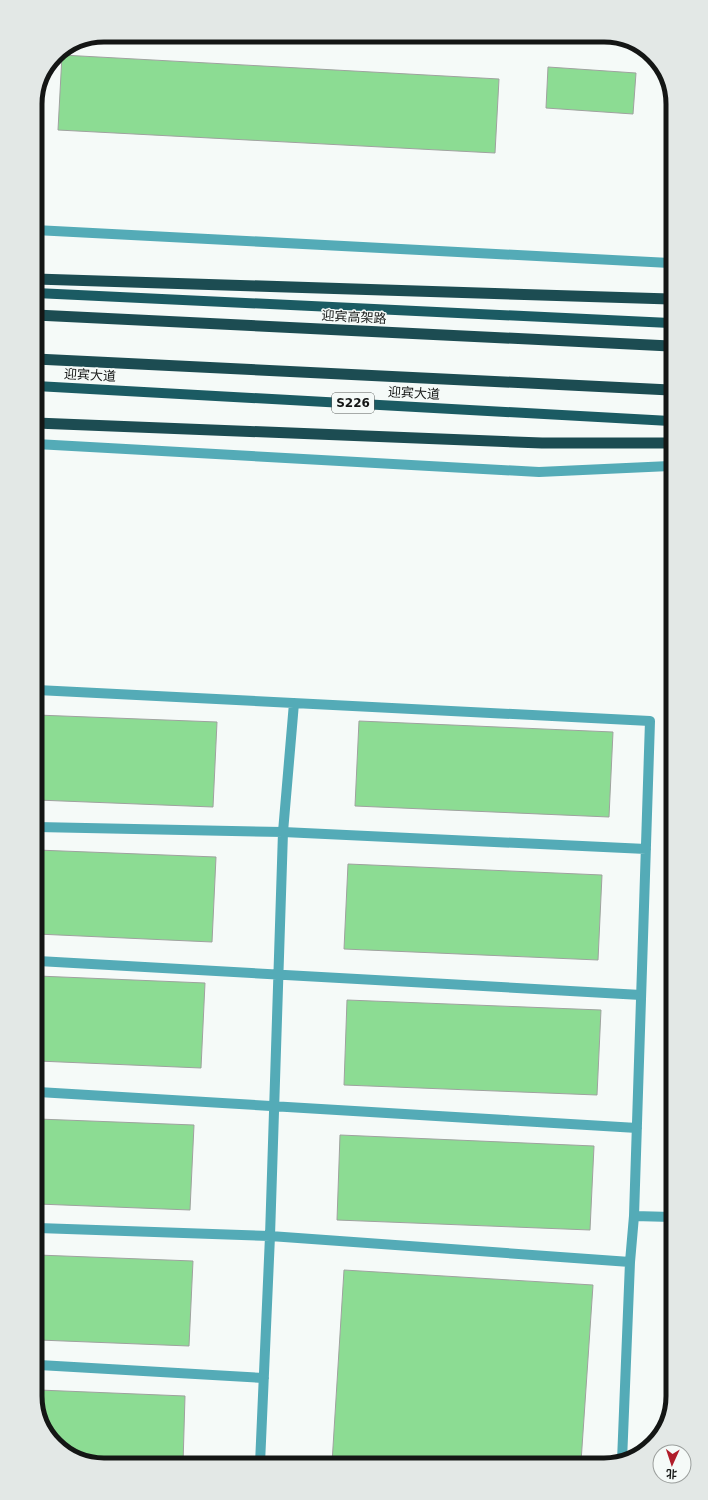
<svg xmlns="http://www.w3.org/2000/svg" width="708" height="1500" viewBox="0 0 708 1500" font-family="'DejaVu Sans','Noto Sans SC',sans-serif">
  <rect width="100%" height="100%" fill="#f5faf8"/>
  <path fill="#8cdc93" stroke="#9fa29f" d="M 608,35 L 618,39 L 556,36 Z
    M 508,36 L 508,41 L 461,39 L 461,37 Z
    M 62,55 L 499,79 L 495,153 L 58,130 Z
    M 548,67 L 636,73 L 633,114 L 546,108 Z
    M 37,715 L 217,722 L 213,807 L 37,800 Z
    M 359,721 L 613,732 L 609,817 L 355,806 Z
    M 37,850 L 216,857 L 212,942 L 37,934 Z
    M 348,864 L 602,875 L 598,960 L 344,949 Z
    M 38,976 L 205,983 L 201,1068 L 38,1061 Z
    M 347,1000 L 601,1010 L 597,1095 L 344,1085 Z
    M 38,1119 L 194,1125 L 190,1210 L 38,1204 Z
    M 340,1135 L 594,1146 L 590,1230 L 337,1220 Z
    M 38,1255 L 193,1261 L 189,1346 L 39,1340 Z
    M 344,1270 L 593,1285 L 581,1462 L 332,1463 Z
    M 39,1390 L 185,1396 L 183,1464 L 100,1465 L 62,1451 L 39,1418 Z"/>
  <g fill="none" stroke-linecap="round" stroke-linejoin="round">
    <path stroke="#54abb7" stroke-width="10" d="M 37,690 L 650,721 L 634,1216
      M 37,827 L 283,832 L 646,849
      M 38,961 L 641,995
      M 38,1092 L 637,1128
      M 38,1228 L 270,1236 L 630,1262
      M 39,1365 L 264,1378
      M 622,1461 L 630,1262 L 634,1216 L 672,1217
      M 260,1464 L 270,1236 L 283,832 L 294,703"/>
    <path stroke="#54abb7" stroke-width="10" d="M 35,230 L 670,263
      M 36,444 L 539,472 L 670,466"/>
    <path stroke="#1b5b63" stroke-width="10" d="M 36,293 L 670,323
      M 36,386 L 670,421"/>
    <path stroke="#1c4c52" stroke-width="11" d="M 36,279 L 670,299
      M 36,315 L 670,346
      M 36,359 L 670,390
      M 36,423 L 542,443 L 670,443"/>
  </g>
  <g text-anchor="middle" dominant-baseline="central" stroke-width="3" stroke-linejoin="round" paint-order="stroke">
    <rect fill="#f5faf8" stroke="#585a59" stroke-width="1" x="332" y="393" width="42" height="20" rx="3"/>
    <g font-size="12" font-weight="bold" fill="#141615">
      <text x="353" y="403">S226</text>
    </g>
    <g font-size="13" fill="#141615" stroke="#f5faf8">
      <text transform="translate(354 317) rotate(3)">迎宾高架路</text>
      <text transform="translate(90 375) rotate(3)">迎宾大道</text>
      <text transform="translate(414 393) rotate(3)">迎宾大道</text>
    </g>
  </g>
  <path d="M0 0H708V1500H0ZM104 42H604A62 62 0 0 1 666 104V1396A62 62 0 0 1 604 1458H104A62 62 0 0 1 42 1396V104A62 62 0 0 1 104 42Z" fill="#e3e8e6" fill-rule="evenodd"/>
  <path fill="none" stroke="#141615" stroke-width="5" d="M104 42H604A62 62 0 0 1 666 104V1396A62 62 0 0 1 604 1458H104A62 62 0 0 1 42 1396V104A62 62 0 0 1 104 42Z"/>
  <g transform="translate(672 1464) rotate(183)"><circle r="19" fill="#f5faf8" stroke="#9b9f9d"/>
  <path d="M0-3L7 15L0 10L-7 15Z" fill="#b01d2a"/>
  <text y="-6" font-size="11" font-weight="bold" text-anchor="middle" fill="#141615">北</text>
  </g>
</svg>
